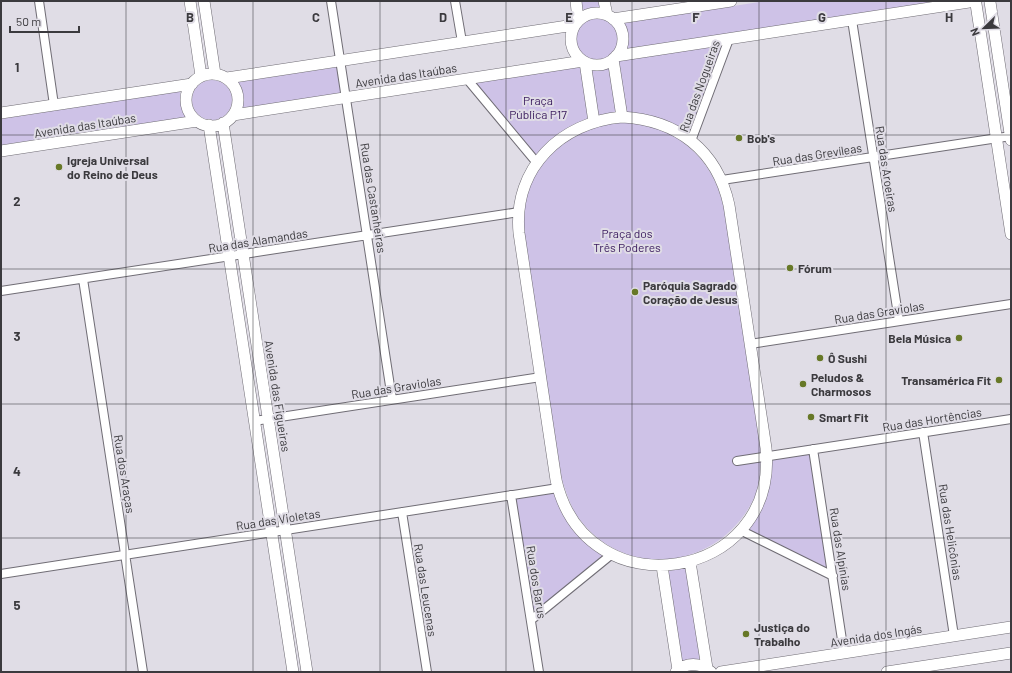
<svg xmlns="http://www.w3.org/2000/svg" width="1012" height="673" viewBox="0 0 1012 673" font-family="Barlow,sans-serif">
  <rect width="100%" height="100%" fill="#e0dde6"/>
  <path fill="#cec2e7" d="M 581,1 L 599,1 L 600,8 L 590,8 L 582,11 Z
    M 766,1 L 940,1 L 626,49 L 628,39 L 624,23 Z
    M576 39a21 21 0 1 1 42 0a21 21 0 1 1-42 0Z
    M 723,45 L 690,134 C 636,99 577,107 535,156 L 475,83 L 580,67 C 598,72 604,72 619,61 Z
    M 338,67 L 342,93 L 240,109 L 242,93 L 238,82 Z
    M192 100a20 20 0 1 1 40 0a20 20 0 1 1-40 0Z
    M 180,91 L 181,105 L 187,117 L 1,145 L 1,119 Z
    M 623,122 C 632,123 642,123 651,126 C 690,139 716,168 724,209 L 761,448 C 760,464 761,482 755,496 C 723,567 630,583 581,521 C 571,509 567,494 562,480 L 524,235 C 524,223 523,210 526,198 C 535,165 562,137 596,126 C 604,124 614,124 623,122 Z
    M 809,445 L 829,570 L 748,529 C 766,508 774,478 772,451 Z
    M 552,484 C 558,514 579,539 604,555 L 533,614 L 514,491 Z
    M 686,568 L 700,660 L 691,659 L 682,661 L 668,571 Z"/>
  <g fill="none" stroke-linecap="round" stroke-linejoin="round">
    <defs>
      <path id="street" d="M 39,1 L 54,105
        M 331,1 L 392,399
        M 455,1 L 462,42
        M 852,20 L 899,321
        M 467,79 L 537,163
        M 691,141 L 729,39
        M 722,180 L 1011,136
        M 83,279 L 143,672
        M 1,291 L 519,212
        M 750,344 L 1011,304
        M 254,421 L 541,377
        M 923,432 L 954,636
        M 813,449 L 844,653
        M 737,461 L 1011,419
        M 511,495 L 539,672
        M 402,512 L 427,672
        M 740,530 L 833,576
        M 1,574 L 558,488
        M 531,620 L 612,554"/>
      <path id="secondary" d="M 190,1 L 201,76
        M 204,1 L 215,74
        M 576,1 L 578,20
        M 604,1 L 607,15
        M 990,2 L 1011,140
        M 976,4 L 1011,234
        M571 39a26 26 0 1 1 52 0a26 26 0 1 1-52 0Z
        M 613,19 L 731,1
        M 616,56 L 969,2
        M 613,59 L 622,117
        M 585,62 L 594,122
        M186 100a26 26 0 1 1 52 0a26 26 0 1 1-52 0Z
        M 227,78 L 574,25
        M 1,113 L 192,84
        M 233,115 L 583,61
        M 622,117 C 677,120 717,150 729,205 L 766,448 C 779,582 586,612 556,480 L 519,233 C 513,168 561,122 622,117 Z
        M 223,123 L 307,672
        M 209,125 L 293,672
        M 1,151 L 197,121
        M 690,562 L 707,668
        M 662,566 L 678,670
        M 676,672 C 686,662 700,662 711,672
        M 721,672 L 1011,627
        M 887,672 L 1011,653"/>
    </defs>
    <use href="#street" stroke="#706d75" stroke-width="10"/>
    <use href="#secondary" stroke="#706d75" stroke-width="12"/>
    <use href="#street" stroke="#fff" stroke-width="8"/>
    <use href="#secondary" stroke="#fff" stroke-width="11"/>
  </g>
  <path fill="none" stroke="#3b3a3e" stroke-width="1" stroke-opacity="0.55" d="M 126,1 L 126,672M 253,1 L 253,672M 380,1 L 380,672M 506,1 L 506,672M 632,1 L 632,672M 759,1 L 759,672M 886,1 L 886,672M 1,135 L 1011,135M 1,269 L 1011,269M 1,404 L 1011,404M 1,538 L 1011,538"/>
  <g fill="#677827" stroke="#e0dde6" stroke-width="1.5">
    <circle cx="739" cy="138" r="4"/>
    <circle cx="59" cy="167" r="4"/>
    <circle cx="790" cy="268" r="4"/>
    <circle cx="635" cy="292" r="4"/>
    <circle cx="959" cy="338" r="4"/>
    <circle cx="820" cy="358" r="4"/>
    <circle cx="999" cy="380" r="4"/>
    <circle cx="803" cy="384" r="4"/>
    <circle cx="811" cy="417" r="4"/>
    <circle cx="746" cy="634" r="4"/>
  </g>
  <g text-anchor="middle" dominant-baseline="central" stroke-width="4" stroke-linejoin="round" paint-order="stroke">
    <g font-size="12" fill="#3b3a3e" stroke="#e0dde6">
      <text transform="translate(406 75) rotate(-9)">Avenida das Itaúbas</text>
      <text transform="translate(699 86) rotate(-70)">Rua das Nogueiras</text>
      <text transform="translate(85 125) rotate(-9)">Avenida das Itaúbas</text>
      <text transform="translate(817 154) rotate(-9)">Rua das Grevíleas</text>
      <text transform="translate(887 169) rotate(81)">Rua das Aroeiras</text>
      <text transform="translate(374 198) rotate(81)">Rua das Castanheiras</text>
      <text transform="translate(258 240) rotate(-9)">Rua das Alamandas</text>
      <text transform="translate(879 312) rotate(-9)">Rua das Graviolas</text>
      <text transform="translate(396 387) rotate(-9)">Rua das Graviolas</text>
      <text transform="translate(278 396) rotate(81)">Avenida das Figueiras</text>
      <text transform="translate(932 419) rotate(-9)">Rua das Hortências</text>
      <text transform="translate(125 474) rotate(81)">Rua dos Araças</text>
      <text transform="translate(278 519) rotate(-9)">Rua das Violetas</text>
      <text transform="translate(951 532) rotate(81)">Rua das Helicônias</text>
      <text transform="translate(841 549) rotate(81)">Rua das Alpínias</text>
      <text transform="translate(537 582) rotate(81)">Rua dos Barus</text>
      <text transform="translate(426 590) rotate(81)">Rua das Leucenas</text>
      <text transform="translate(876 635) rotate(-9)">Avenida dos Ingás</text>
    </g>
    <g font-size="12" fill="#38185c" stroke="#e0dde6">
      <text x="538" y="100">Praça<tspan x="538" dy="14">Pública P17</tspan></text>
      <text x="627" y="233">Praça dos<tspan x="627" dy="14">Três Poderes</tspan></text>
    </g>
    <g font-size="12" font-weight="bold" fill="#3b3a3e" stroke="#e0dde6" text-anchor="start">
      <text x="747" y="138">Bob's</text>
      <text x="67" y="160">Igreja Universal<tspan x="67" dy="14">do Reino de Deus</tspan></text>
      <text x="798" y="268">Fórum</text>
      <text x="643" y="285">Paróquia Sagrado<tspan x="643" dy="14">Coração de Jesus</tspan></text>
      <text x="951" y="338" text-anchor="end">Bela Música</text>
      <text x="828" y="358">Ô Sushi</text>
      <text x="811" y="377">Peludos &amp;<tspan x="811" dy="14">Charmosos</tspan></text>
      <text x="991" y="380" text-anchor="end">Transamérica Fit</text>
      <text x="819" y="417">Smart Fit</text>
      <text x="754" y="627">Justiça do<tspan x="754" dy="14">Trabalho</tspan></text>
    </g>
  </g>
  <g font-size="13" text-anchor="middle" font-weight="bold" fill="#3b3a3e" stroke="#e0dde6" stroke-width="4" stroke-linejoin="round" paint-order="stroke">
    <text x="190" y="22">B</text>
    <text x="316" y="22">C</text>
    <text x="443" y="22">D</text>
    <text x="569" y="22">E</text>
    <text x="696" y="22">F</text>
    <text x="822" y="22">G</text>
    <text x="949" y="22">H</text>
    <text x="17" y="72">1</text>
    <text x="17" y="206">2</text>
    <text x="17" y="341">3</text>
    <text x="17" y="476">4</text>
    <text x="17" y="610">5</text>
  </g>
  <rect width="1012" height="673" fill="none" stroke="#3b3a3e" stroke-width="4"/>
  <g transform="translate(984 28) rotate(247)" stroke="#e0dde6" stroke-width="3" paint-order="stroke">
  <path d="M0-3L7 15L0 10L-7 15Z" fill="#3b3a3e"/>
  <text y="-6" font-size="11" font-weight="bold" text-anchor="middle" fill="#3b3a3e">N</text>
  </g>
  <path d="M10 26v6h69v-6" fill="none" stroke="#3b3a3e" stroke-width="2"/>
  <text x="16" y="26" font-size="12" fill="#3b3a3e" stroke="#e0dde6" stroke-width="3" paint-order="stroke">50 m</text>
</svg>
